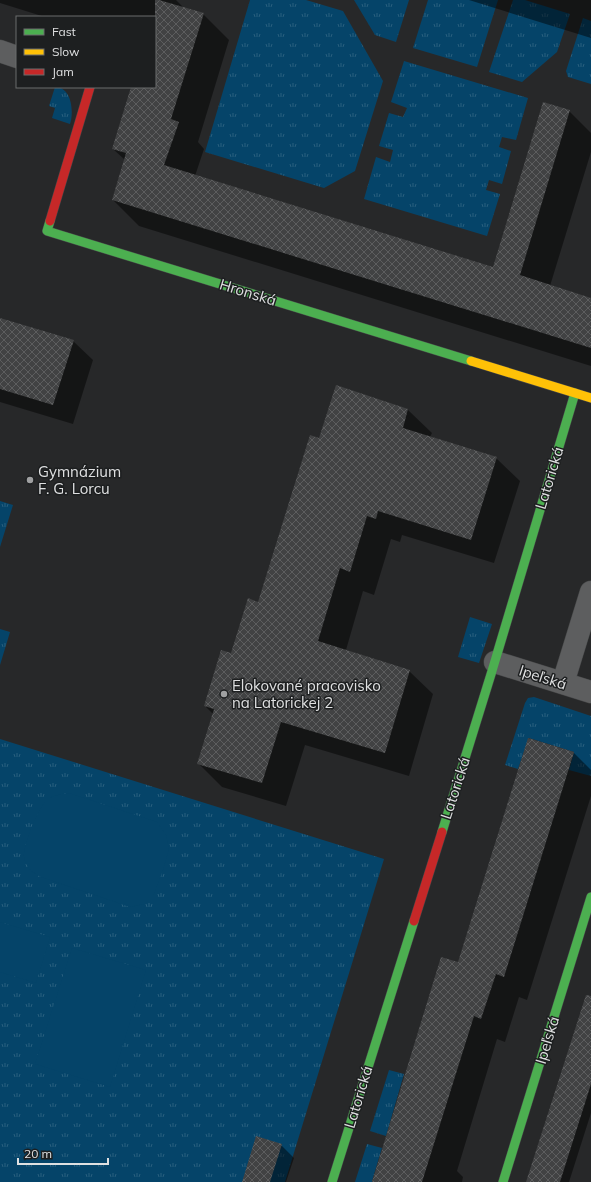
<svg xmlns="http://www.w3.org/2000/svg" width="591" height="1182" viewBox="0 0 591 1182" font-family="Mulish,sans-serif">
  <defs>
    <pattern id="grass-tufts" width="24" height="20" patternUnits="userSpaceOnUse"><rect width="24" height="20" fill="#054469"/><path d="M3 7l-1-3M5 7V3M7 7l1-3M15 17l-1-3M17 17v-4M19 17l1-3" fill="none" stroke="#295f7e"/></pattern>
    <pattern id="building-cross-hatch" width="8" height="8" patternUnits="userSpaceOnUse"><rect width="8" height="8" fill="#414243"/><path d="M0 0l8 8M0 8l8-8" fill="none" stroke="#5c5d5e"/></pattern>
  </defs>
  <rect width="100%" height="100%" fill="#272829"/>
  <path fill="url(#grass-tufts)" d="M 250,0 L 306,0 L 343,11 L 383,81 L 355,171 L 324,188 L 205,152 Z
    M 354,0 L 409,0 L 396,42 L 375,35 Z
    M 428,0 L 498,0 L 477,67 L 413,48 Z
    M 513,0 L 525,0 L 570,14 L 557,52 L 522,82 L 489,72 Z
    M 583,18 L 591,21 L 591,84 L 568,77 L 566,71 Z
    M 404,61 L 528,98 L 516,140 L 502,137 L 499,147 L 511,151 L 502,184 L 489,180 L 486,190 L 500,194 L 487,236 L 364,199 L 376,157 L 390,162 L 393,150 L 379,146 L 389,113 L 403,117 L 407,108 L 391,102 Z
    M 55,87 C 72,87 74,112 70,124 L 52,118 L 55,108 L 49,106 Z
    M 0,501 L 13,505 L 0,547 Z
    M 470,617 L 492,624 L 479,663 L 458,657 Z
    M 0,629 L 10,632 L 0,665 Z
    M 534,697 L 591,716 L 591,776 L 569,770 L 574,752 L 529,738 L 518,769 L 505,765 L 525,703 L 528,698 Z
    M 0,739 L 384,859 L 285,1182 L 0,1182 Z
    M 389,1070 L 404,1074 L 386,1136 L 370,1131 Z
    M 367,1144 L 382,1148 L 372,1181 L 375,1182 L 355,1182 Z"/>
  <path fill="#054469" d="M 69,793 L 157,822 L 166,835 L 169,849 L 163,870 L 154,894 L 144,904 L 130,907 L 41,877 C 32,873 26,867 24,857 C 23,846 38,808 46,801 C 52,795 61,794 69,793 Z
    M 0,922 L 50,937 L 36,983 L 0,972 Z
    M 72,948 L 146,970 L 110,1087 L 35,1064 Z"/>
  <path fill="#0007" d="M 0,0 L 176,0 L 185,9 L 203,14 L 229,40 L 198,142 L 204,149 L 195,176 L 494,268 L 569,111 L 591,133 L 591,152 L 550,286 L 591,299 L 591,366 L 139,226 L 113,200 L 125,160 L 113,149 L 132,87 L 155,87 L 155,17 L 45,17 L 0,3 Z
    M 469,0 L 591,0 L 591,38 Z
    M 0,319 L 73,341 L 93,360 L 73,424 L 0,402 Z
    M 337,386 L 408,410 L 432,433 L 430,437 L 496,458 L 520,481 L 494,563 L 402,535 L 400,542 L 391,539 L 374,595 L 363,591 L 346,650 L 409,671 L 433,694 L 409,776 L 305,745 L 286,806 L 222,787 L 198,763 L 213,714 L 205,706 L 258,603 L 320,439 Z
    M 574,753 L 591,770 L 591,796 L 527,1000 L 519,997 L 505,1042 L 497,1039 L 457,1171 L 463,1177 L 462,1182 L 374,1182 L 458,963 Z
    M 591,997 L 591,1113 L 569,1182 L 527,1182 Z
    M 281,1145 L 294,1158 L 286,1182 L 243,1182 Z"/>
  <path fill="url(#building-cross-hatch)" d="M 155,0 L 159,0 L 204,13 L 171,119 L 179,122 L 164,165 L 493,267 L 543,102 L 570,110 L 520,275 L 591,298 L 591,348 L 112,200 L 126,153 L 112,149 L 131,87 L 155,87 Z
    M 0,318 L 74,340 L 53,405 L 0,389 Z
    M 336,385 L 408,409 L 403,428 L 497,457 L 471,540 L 378,511 L 376,519 L 367,516 L 350,572 L 340,568 L 318,641 L 410,670 L 385,753 L 281,722 L 262,783 L 197,764 L 214,709 L 204,706 L 221,650 L 231,653 L 248,598 L 258,602 L 310,435 L 319,438 Z
    M 528,738 L 574,752 L 504,977 L 496,974 L 481,1019 L 474,1016 L 422,1182 L 372,1182 L 441,957 L 458,962 Z
    M 586,995 L 591,996 L 591,1084 L 560,1182 L 526,1182 Z
    M 256,1136 L 282,1144 L 270,1182 L 242,1182 Z"/>
  <g fill="none" stroke-linecap="round" stroke-linejoin="round">
    <defs>
      <path id="street" d="M 0,51 L 17,57
        M 495,662 L 591,692
        M 563,683 L 591,592"/>
      <path id="fast" d="M 50,221 L 47,231 L 471,361
        M 442,832 L 492,671 L 575,393
        M 332,1182 L 414,921
        M 503,1182 L 591,897"/>
      <path id="slow" d="M 471,361 L 591,398"/>
      <path id="jam" d="M 50,221 L 90,87
        M 414,921 L 442,832"/>
    </defs>
    <use href="#street" stroke="#454647" stroke-width="23"/>
    <use href="#fast" stroke="#454647" stroke-width="10"/>
    <use href="#slow" stroke="#454647" stroke-width="10"/>
    <use href="#jam" stroke="#454647" stroke-width="10"/>
    <use href="#street" stroke="#5d5e5f" stroke-width="22"/>
    <use href="#fast" stroke="#4caf50" stroke-width="9"/>
    <use href="#slow" stroke="#ffc107" stroke-width="9"/>
    <use href="#jam" stroke="#c62828" stroke-width="9"/>
  </g>
  <g fill="#9fa0a1" stroke="#1d1f20" stroke-width="1.5">
    <circle cx="30" cy="480" r="4"/>
    <circle cx="224" cy="694" r="4"/>
  </g>
  <g text-anchor="middle" dominant-baseline="central" stroke-width="3" stroke-linejoin="round" paint-order="stroke">
    <g font-size="15" fill="#dfe0e1" stroke="#1d1f20">
      <text transform="translate(248 292) rotate(17)">Hronská</text>
      <text transform="translate(549 478) rotate(-73)">Latorická</text>
      <text transform="translate(543 677) rotate(18)">Ipeľská</text>
      <text transform="translate(455 788) rotate(-72)">Latorická</text>
      <text transform="translate(547 1040) rotate(-73)">Ipeľská</text>
      <text transform="translate(358 1097) rotate(-73)">Latorická</text>
    </g>
    <g font-size="15" fill="#dfe0e1" stroke="#1d1f20" text-anchor="start">
      <text x="38" y="471">Gymnázium<tspan x="38" dy="17">F. G. Lorcu</tspan></text>
      <text x="232" y="685">Elokované pracovisko<tspan x="232" dy="17">na Latorickej 2</tspan></text>
    </g>
  </g>
  <rect x="16" y="16" width="140" height="72" fill="#1d1f20" stroke="#6b6c6d"/>
  <rect x="24" y="29" width="20" height="6" fill="#4caf50" stroke="#6b6c6d"/>
  <text x="52" y="36" font-size="12" fill="#dfe0e1">Fast</text>
  <rect x="24" y="49" width="20" height="6" fill="#ffc107" stroke="#6b6c6d"/>
  <text x="52" y="56" font-size="12" fill="#dfe0e1">Slow</text>
  <rect x="24" y="69" width="20" height="6" fill="#c62828" stroke="#6b6c6d"/>
  <text x="52" y="76" font-size="12" fill="#dfe0e1">Jam</text>
  <path d="M18 1158v6h90v-6" fill="none" stroke="#dfe0e1" stroke-width="2"/>
  <text x="24" y="1158" font-size="12" fill="#dfe0e1" stroke="#1d1f20" stroke-width="3" paint-order="stroke">20 m</text>
</svg>
